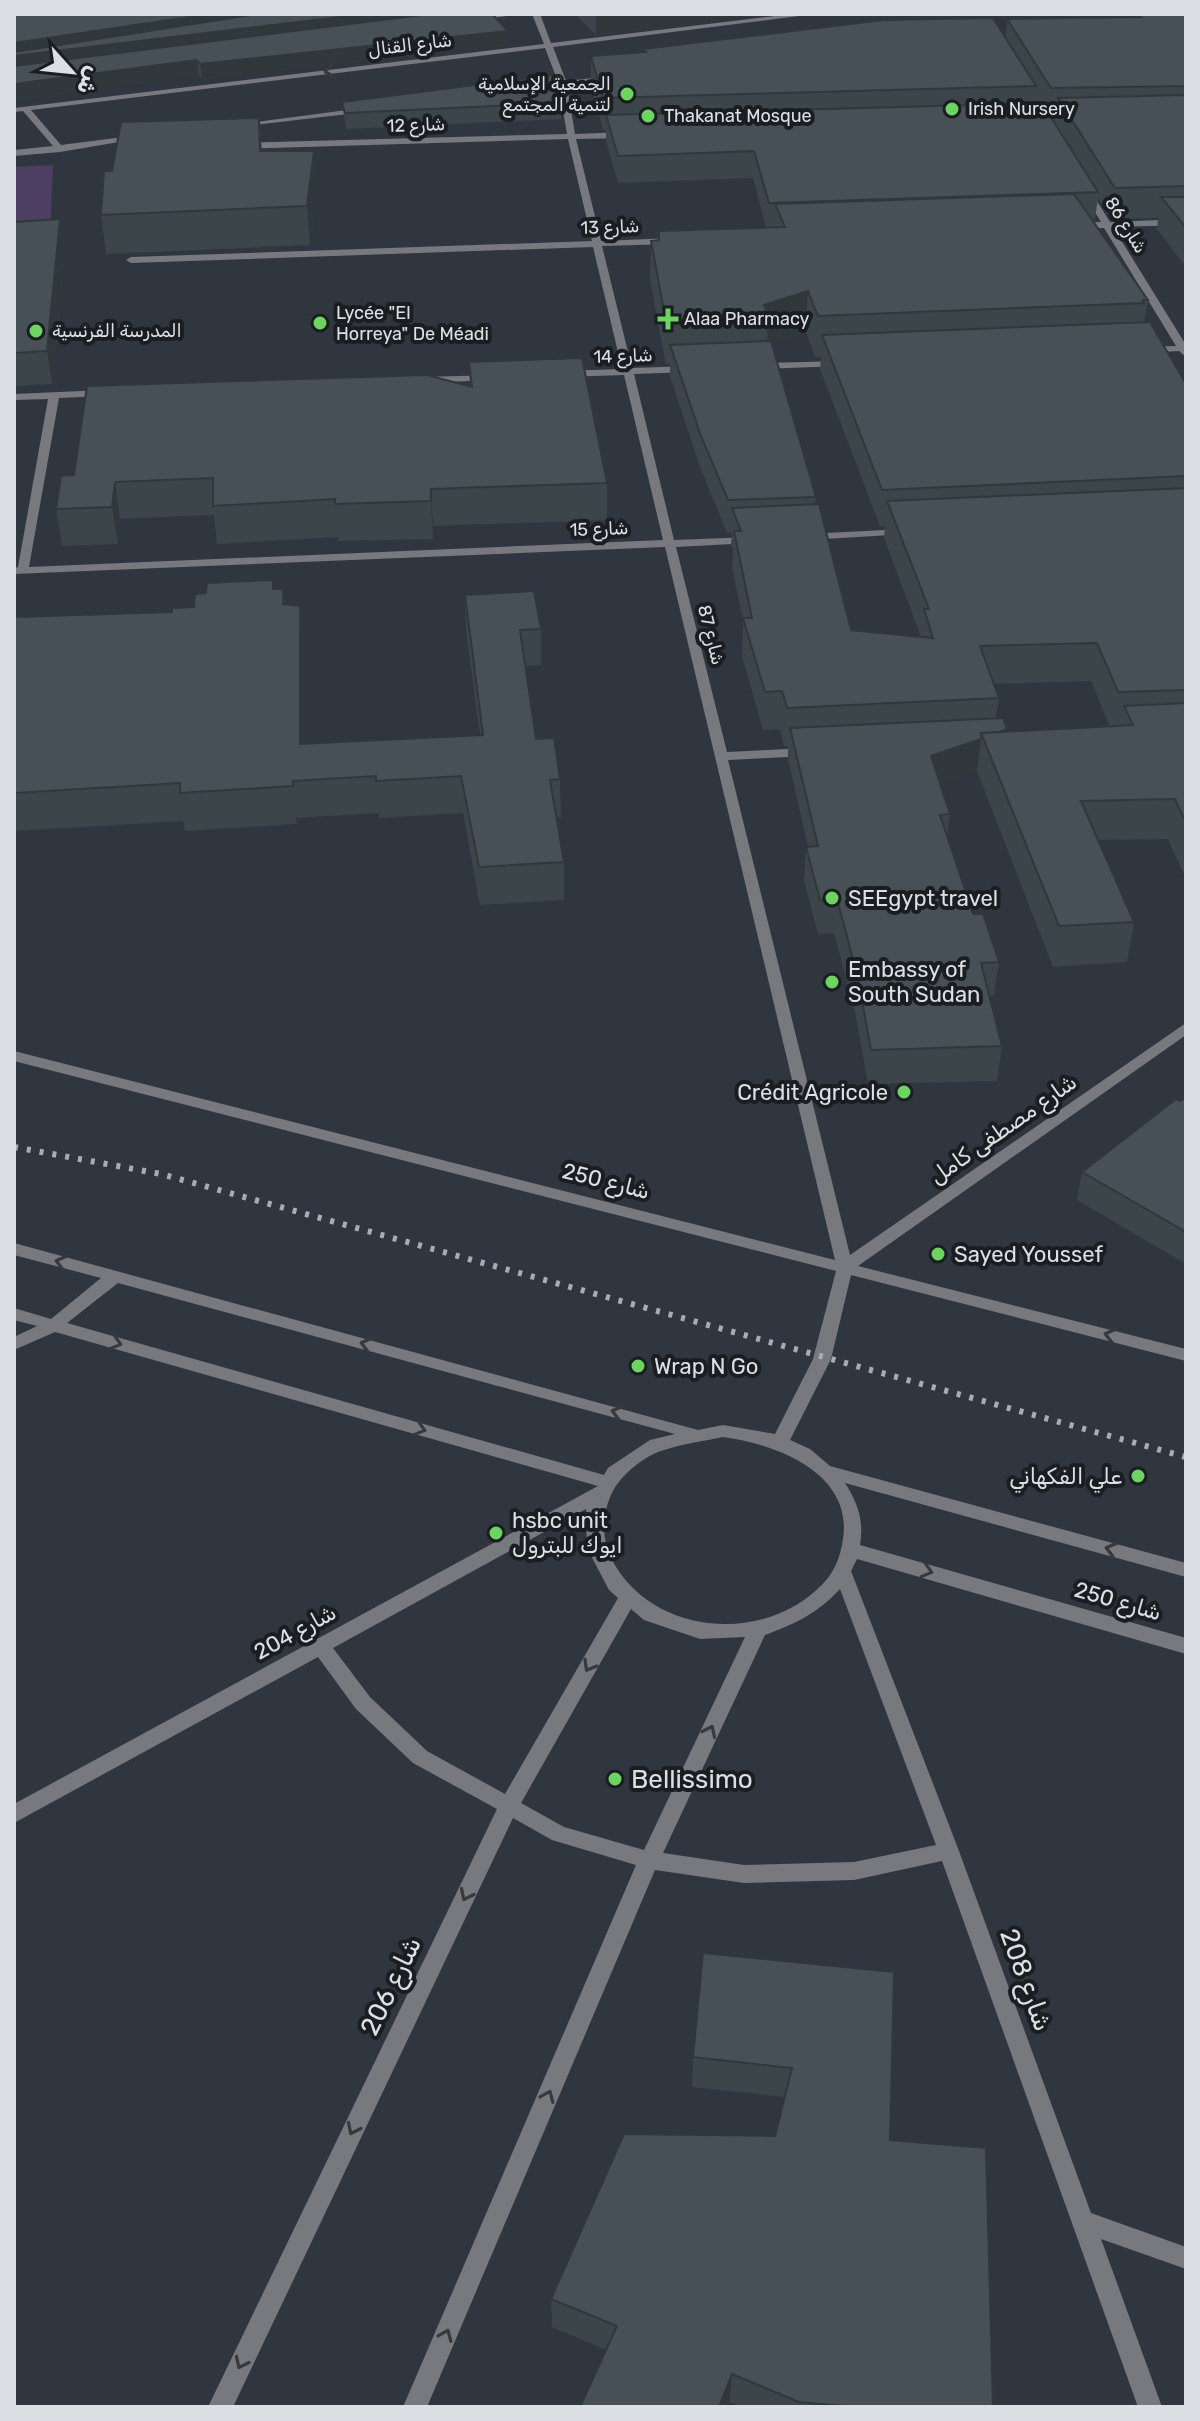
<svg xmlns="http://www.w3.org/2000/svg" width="1200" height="2421" viewBox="0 0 1200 2421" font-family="Rubik,Vazirmatn,sans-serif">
  <rect width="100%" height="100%" fill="#30363f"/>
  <path fill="#4c3f61" d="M 53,165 L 50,245 L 14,247 L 14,167 Z"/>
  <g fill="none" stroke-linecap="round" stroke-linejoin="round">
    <path fill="#78797e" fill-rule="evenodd" d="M 497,14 L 521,14 L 472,21 L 468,19 Z
      M 532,14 L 540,14 L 551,43 L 792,14 L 815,14 L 553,47 L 566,81 L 612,76 L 616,78 L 567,86 L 575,134 L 625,132 L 629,135 L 625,138 L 576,139 L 601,241 L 673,238 L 678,241 L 673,244 L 602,246 L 632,368 L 692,366 L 697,369 L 692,372 L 634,374 L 674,540 L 752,537 L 758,540 L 752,543 L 676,547 L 727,752 L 808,748 L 814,752 L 808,756 L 728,760 L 850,1255 L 1186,1023 L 1186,1035 L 858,1266 L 1186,1349 L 1186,1361 L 851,1275 L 831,1359 L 790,1440 L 810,1449 L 830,1466 L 1186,1563 L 1186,1577 L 845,1483 C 858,1503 864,1521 860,1545 L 1186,1638 L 1186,1654 L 857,1559 L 851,1571 L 959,1851 L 1091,2213 L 1186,2247 L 1186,2269 L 1101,2239 L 1162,2407 L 1138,2407 L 942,1861 L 854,1880 L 744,1883 L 655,1870 L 427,2407 L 403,2407 L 636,1865 L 552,1840 L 513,1818 L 233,2407 L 208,2407 L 497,1809 L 413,1763 L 356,1709 L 318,1657 L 14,1823 L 14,1804 L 598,1486 L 55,1332 L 14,1350 L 14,1337 L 37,1326 L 14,1320 L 14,1308 L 51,1319 L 101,1278 L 14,1255 L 14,1243 L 698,1430 L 723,1425 L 775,1434 L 813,1359 L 836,1271 L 14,1061 L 14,1051 L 835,1260 L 665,547 L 14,574 L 14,568 L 18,567 L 48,399 L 14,400 L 14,394 L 104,390 L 109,393 L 104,396 L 59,398 L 29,567 L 663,540 L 624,375 L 563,377 L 558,374 L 563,371 L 622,369 L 593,247 L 131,263 L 126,260 L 131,257 L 592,241 L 568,139 L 240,149 L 236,146 L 240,143 L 567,134 L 559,87 L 551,85 L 558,82 L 545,48 L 31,110 L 61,145 L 139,135 L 143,138 L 60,152 L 14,156 L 14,150 L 53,146 L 23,111 L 14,112 L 14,108 L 544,44 ZM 118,1283 L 675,1434 L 650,1440 L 608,1468 L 604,1475 L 67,1323 ZM 723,1437 C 775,1444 853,1472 843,1539 C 841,1553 837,1566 828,1578 C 772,1645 654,1639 612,1560 C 601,1538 602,1512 613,1491 C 622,1474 644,1456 664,1450 C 682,1444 704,1441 723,1437 ZM 586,1509 L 587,1548 L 609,1590 L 618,1598 L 505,1794 L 427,1751 L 370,1697 L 333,1648 ZM 840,1589 L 936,1845 L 854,1862 L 744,1865 L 663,1853 L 765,1635 C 795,1624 818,1613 840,1589 ZM 631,1609 L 644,1620 L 700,1639 L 745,1637 L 644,1850 L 564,1827 L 521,1803 Z
      M 362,108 L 365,112 L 238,127 L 234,125 Z
      M 1085,186 L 1088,187 L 1110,222 L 1186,219 L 1186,225 L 1113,227 L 1186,345 L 1186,357 L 1179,351 L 1147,353 L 1142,350 L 1147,347 L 1176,346 L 1104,228 L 1076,229 L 1071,226 L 1076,223 L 1101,222 L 1081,189 Z
      M 844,361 L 844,365 L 840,366 L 759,369 L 754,366 L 759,363 Z
      M 496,375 L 496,379 L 492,380 L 423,383 L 418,380 L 423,377 Z
      M 904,529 L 910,532 L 908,534 L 807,540 L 801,537 L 807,534 Z"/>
    <path stroke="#a8adb3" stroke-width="6" stroke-dasharray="4 9" stroke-linecap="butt" d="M 14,1147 L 161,1174 L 1186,1457"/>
  </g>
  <path fill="#3c454a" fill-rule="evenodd" d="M 14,14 L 508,45 L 202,79 L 199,75 L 14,100 Z
    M 575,14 L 767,14 L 596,35 Z
    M 1135,14 L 1186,14 L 1186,267 L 1157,229 L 1158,218 L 1111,219 L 1098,198 L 1095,219 L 1092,219 L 1148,300 L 1144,322 L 1186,384 L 1186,879 L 1168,839 L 1098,840 L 1134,922 L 1127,962 L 1053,967 L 977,771 L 940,784 L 950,814 L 947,836 L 973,914 L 999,962 L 994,995 L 989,996 L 1002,1046 L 997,1081 L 868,1084 L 855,1012 L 834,933 L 818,934 L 804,880 L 806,847 L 808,846 L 788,760 L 788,746 L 784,746 L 780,729 L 763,730 L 742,656 L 743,620 L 732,568 L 733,549 L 731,545 L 732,532 L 727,533 L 700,467 L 670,376 L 670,363 L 666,364 L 650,280 L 651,241 L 766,228 L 753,178 L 618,183 L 606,141 L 606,130 L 603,130 L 591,88 L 591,56 L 643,52 L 643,49 L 1006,37 L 1007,19 L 1135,17 ZM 806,332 L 815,357 L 821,357 L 820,369 L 880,526 L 885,526 L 884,538 L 921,637 L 851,630 L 815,505 L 816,497 L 771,343 ZM 1091,681 L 1110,727 L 1007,731 L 996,718 L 999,698 L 994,684 Z
    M 342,102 L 561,103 L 561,119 L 346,129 Z
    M 259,118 L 262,151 L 317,189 L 310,245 L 106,254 L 101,215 L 112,171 Z
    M 60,219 L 65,250 L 52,384 L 14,386 L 14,222 Z
    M 469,362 L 607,483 L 607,520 L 433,526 L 433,539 L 338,541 L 338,537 L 217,544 L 214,515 L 120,519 L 118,544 L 62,546 L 56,509 L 74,475 L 470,386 Z
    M 274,589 L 283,589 L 285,604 L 303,642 L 303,744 L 480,735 L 466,630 L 465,595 L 541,629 L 541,665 L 525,666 L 536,739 L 560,779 L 561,817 L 556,817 L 564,862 L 564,900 L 480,905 L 463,813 L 379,818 L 379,813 L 296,818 L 297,824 L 185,831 L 183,821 L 14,831 L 14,617 L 172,612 Z
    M 1186,1097 L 1186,1264 L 1077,1200 L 1082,1172 Z
    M 703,1953 L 890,2140 L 993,2407 L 741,2407 L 552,2327 L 551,2299 L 775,2136 L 785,2097 L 692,2087 L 693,2057 Z"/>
  <path fill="#31383c" d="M 210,14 L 485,14 L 14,71 L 14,43 Z
    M 596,14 L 767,14 L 596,35 Z
    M 508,31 L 508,45 L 202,79 L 200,64 Z
    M 197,60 L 199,75 L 14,100 L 14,84 Z
    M 314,151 L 317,189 L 310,245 L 307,206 Z
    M 60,219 L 65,250 L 52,384 L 47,351 Z
    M 808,291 L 806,332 L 767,344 L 768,318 L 764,305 Z
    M 115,482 L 120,519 L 118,544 L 112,507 Z
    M 431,489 L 433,526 L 433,539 L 431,501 Z
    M 300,606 L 303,642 L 303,781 L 300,744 Z
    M 981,739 L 977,771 L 927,789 L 931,756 Z
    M 732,2374 L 730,2402 L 728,2407 L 719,2407 Z"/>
  <path fill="#465056" stroke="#31383c" stroke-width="2" d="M 14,14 L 210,14 L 14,43 Z
    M 257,14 L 365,14 L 14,56 L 14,52 Z
    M 430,14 L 492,14 L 508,31 L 200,64 L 197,60 L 14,84 L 14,66 Z
    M 1138,14 L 1186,14 L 1186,86 L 1051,88 L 1007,19 L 1141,17 Z
    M 993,18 L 1036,86 L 603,98 L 591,56 L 646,52 L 643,49 L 883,20 Z
    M 553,75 L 557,80 L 561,103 L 345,113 L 342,102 Z
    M 1186,95 L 1186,186 L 1115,188 L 1058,98 Z
    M 1042,103 L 1098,192 L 769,203 L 754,151 L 618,156 L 606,115 Z
    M 259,118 L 260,151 L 314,151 L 307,206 L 101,215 L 104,171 L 112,171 L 121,122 Z
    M 1074,194 L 1148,300 L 1143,300 L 1144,303 L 818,316 L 808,291 L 764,305 L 768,318 L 666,322 L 651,241 L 659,240 L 659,231 L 785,227 L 775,204 Z
    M 1161,197 L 1186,197 L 1186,228 Z
    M 60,219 L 47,351 L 14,353 L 14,222 Z
    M 1150,322 L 1186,384 L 1186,476 L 882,490 L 822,335 Z
    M 771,341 L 816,497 L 728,500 L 701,436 L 670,345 Z
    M 582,358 L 607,483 L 431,489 L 431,501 L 335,504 L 335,499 L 213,506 L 213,478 L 115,482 L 112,507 L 56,509 L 61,476 L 74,475 L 87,386 L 427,375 L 472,387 L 469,362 Z
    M 1186,488 L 1186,690 L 1118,692 L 1097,643 L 980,646 L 999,698 L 787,708 L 782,691 L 765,692 L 743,618 L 752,618 L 734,531 L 741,531 L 732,508 L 819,504 L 851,630 L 933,638 L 924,609 L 929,609 L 887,501 Z
    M 273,580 L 273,589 L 283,589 L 283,604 L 300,606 L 300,744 L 483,735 L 465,595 L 534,591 L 541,629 L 520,630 L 536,739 L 554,738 L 560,779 L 550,780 L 564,862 L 479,867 L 461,776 L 376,781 L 376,776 L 293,781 L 293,786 L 180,793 L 180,783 L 14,793 L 14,617 L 172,612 L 172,608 L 194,607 L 195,594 L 206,593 L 207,583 Z
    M 1186,703 L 1186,823 L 1175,799 L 1081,801 L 1134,922 L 1059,926 L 981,733 L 1133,725 L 1124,706 Z
    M 1003,718 L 1007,729 L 1000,732 L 981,733 L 981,739 L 931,756 L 950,814 L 940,815 L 973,914 L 983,914 L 999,962 L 981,963 L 1002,1046 L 871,1050 L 858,978 L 837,899 L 820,900 L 806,847 L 818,846 L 790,728 Z
    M 1186,1097 L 1186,1232 L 1082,1172 L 1176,1099 L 1180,1101 Z
    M 703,1953 L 894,1972 L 890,2140 L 986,2148 L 993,2407 L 853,2407 L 799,2402 L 732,2374 L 719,2407 L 580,2407 L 617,2326 L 551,2299 L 624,2134 L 775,2136 L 792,2068 L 693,2057 Z"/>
  <defs><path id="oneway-chevron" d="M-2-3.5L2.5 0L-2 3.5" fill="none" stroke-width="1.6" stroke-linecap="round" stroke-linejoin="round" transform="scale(2)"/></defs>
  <g stroke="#37393d">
    <use href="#oneway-chevron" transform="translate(330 71) rotate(173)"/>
    <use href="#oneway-chevron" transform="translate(61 1262) rotate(-165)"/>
    <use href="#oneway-chevron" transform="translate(1110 1335) rotate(-166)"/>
    <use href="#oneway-chevron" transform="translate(116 1343) rotate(16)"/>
    <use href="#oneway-chevron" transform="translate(366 1344) rotate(-165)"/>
    <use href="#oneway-chevron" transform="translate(617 1412) rotate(-165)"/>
    <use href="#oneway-chevron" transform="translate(420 1429) rotate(16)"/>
    <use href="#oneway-chevron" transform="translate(1111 1549) rotate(-165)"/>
    <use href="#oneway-chevron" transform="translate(927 1571) rotate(16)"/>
    <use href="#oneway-chevron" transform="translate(589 1666) rotate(120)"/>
    <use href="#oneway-chevron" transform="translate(710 1731) rotate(-65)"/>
    <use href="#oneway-chevron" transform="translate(466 1895) rotate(116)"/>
    <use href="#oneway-chevron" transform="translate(548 2096) rotate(-67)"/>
    <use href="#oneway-chevron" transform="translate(353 2129) rotate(116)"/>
    <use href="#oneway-chevron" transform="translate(446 2335) rotate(-67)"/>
    <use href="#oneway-chevron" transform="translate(241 2363) rotate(116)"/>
  </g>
  <g fill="#6dd361" stroke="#1b1e21" stroke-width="3">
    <circle cx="627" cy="94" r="8"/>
    <circle cx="952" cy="109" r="8"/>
    <circle cx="648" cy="116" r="8"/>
    <path d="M664 307h8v8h8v8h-8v8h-8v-8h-8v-8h8z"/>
    <circle cx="320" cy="323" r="8"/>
    <circle cx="36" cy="331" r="8"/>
    <circle cx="832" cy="898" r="8"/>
    <circle cx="832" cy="982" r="8"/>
    <circle cx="904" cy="1092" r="8"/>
    <circle cx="938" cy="1254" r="8"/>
    <circle cx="638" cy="1366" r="8"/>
    <circle cx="1138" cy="1476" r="8"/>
    <circle cx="496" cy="1533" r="8"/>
    <circle cx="615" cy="1779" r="8"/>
  </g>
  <g text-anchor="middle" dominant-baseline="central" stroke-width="8" stroke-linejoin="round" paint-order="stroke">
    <g font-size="18" fill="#dce0e5" stroke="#1b1e21">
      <text transform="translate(410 45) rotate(-7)">شارع القنال</text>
      <text transform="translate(416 125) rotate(-2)">شارع 12</text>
      <text transform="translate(1126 225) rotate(58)">شارع 86</text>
      <text transform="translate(610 227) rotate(-2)">شارع 13</text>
      <text transform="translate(623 356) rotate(-2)">شارع 14</text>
      <text transform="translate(599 529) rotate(-2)">شارع 15</text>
      <text transform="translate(711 635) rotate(76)">شارع 87</text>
    </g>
    <g font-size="18" fill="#dce0e5" stroke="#1b1e21" text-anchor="start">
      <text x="611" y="84" text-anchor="end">الجمعية الإسلامية<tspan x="611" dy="21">لتنمية المجتمع</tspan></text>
      <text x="968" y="109">Irish Nursery</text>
      <text x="664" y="116">Thakanat Mosque</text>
      <text x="336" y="313">Lycée "El<tspan x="336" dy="21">Horreya" De Méadi</tspan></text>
      <text x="684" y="319">Alaa Pharmacy</text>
      <text x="52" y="331">المدرسة الفرنسية</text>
    </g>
    <g font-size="22" fill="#dce0e5" stroke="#1b1e21" text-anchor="start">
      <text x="848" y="898">SEEgypt travel</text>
      <text x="848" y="969">Embassy of<tspan x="848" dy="25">South Sudan</tspan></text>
      <text x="888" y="1092" text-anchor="end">Crédit Agricole</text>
      <text x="954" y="1254">Sayed Youssef</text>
      <text x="654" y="1366">Wrap N Go</text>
      <text x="1122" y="1476" text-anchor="end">علي الفكهاني</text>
      <text x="512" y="1520">hsbc unit<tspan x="512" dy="25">ايوك للبترول</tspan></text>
    </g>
    <g font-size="22" fill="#dce0e5" stroke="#1b1e21">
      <text transform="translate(1003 1129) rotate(-35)">شارع مصطفى كامل</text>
      <text transform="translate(606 1181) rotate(14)">شارع 250</text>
      <text transform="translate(1118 1601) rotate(16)">شارع 250</text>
      <text transform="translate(295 1632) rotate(-29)">شارع 204</text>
    </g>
    <g font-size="26" fill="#dce0e5" stroke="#1b1e21" text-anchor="start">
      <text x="631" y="1779">Bellissimo</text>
    </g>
    <g font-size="26" fill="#dce0e5" stroke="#1b1e21">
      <text transform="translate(1026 1980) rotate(70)">شارع 208</text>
      <text transform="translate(391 1986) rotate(-64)">شارع 206</text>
    </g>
  </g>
  <rect width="1200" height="2421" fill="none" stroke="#dce0e5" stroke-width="32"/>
  <g transform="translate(72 72) rotate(117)" stroke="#1b1e21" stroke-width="6" paint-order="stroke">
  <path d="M0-6L14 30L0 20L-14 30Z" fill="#dce0e5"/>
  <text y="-12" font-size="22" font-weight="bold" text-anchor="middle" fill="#dce0e5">ش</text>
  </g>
</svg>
